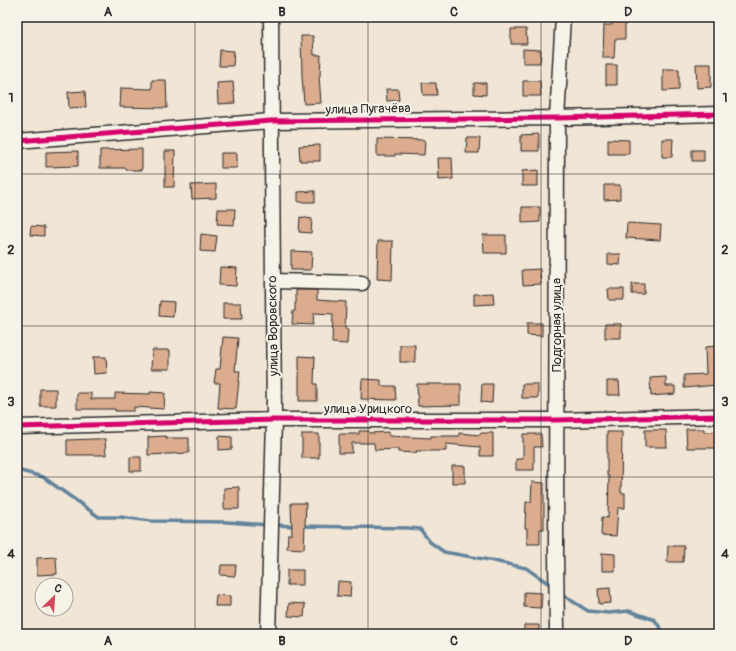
<svg xmlns="http://www.w3.org/2000/svg" width="736" height="651" viewBox="0 0 736 651" font-family="Pangolin,sans-serif">
  <rect width="100%" height="100%" fill="#f1e5d6"/>
  <filter id="ink" filterUnits="userSpaceOnUse"><feTurbulence type="fractalNoise" baseFrequency=".025" numOctaves="2"/><feDisplacementMap in="SourceGraphic" scale="8" xChannelSelector="R" yChannelSelector="G"/><feConvolveMatrix kernelMatrix="1 2 1 2 8 2 1 2 1" color-interpolation-filters="sRGB"/></filter>
  <g filter="url(#ink)">
    <g fill="none" stroke-linecap="round" stroke-linejoin="round">
      <path stroke="#64849c" stroke-width="3.5" d="M 17,470 L 43,477 L 99,517 L 120,517 L 151,521 L 227,522 L 269,525
        M 275,525 L 295,526
        M 301,526 L 407,528 L 420,529 L 430,542 L 444,552 L 489,560 L 526,568 L 552,586
        M 561,594 L 588,611 L 609,613 L 629,611 L 655,620 L 664,634"/>
    </g>
    <path fill="#dbac8d" stroke="#2b2b2b" d="M 613,17 L 625,17 L 625,39 L 615,39 L 614,58 L 603,58 L 604,25 L 612,25 Z
      M 511,29 L 526,29 L 527,44 L 511,44 Z
      M 301,36 L 313,36 L 314,55 L 321,55 L 320,76 L 319,76 L 321,103 L 304,104 L 302,76 Z
      M 523,49 L 541,50 L 540,63 L 523,63 Z
      M 220,50 L 234,51 L 233,66 L 219,66 Z
      M 696,64 L 711,64 L 711,87 L 697,88 Z
      M 606,65 L 617,65 L 617,85 L 606,85 Z
      M 663,69 L 679,69 L 679,90 L 663,91 Z
      M 152,80 L 166,80 L 167,108 L 120,107 L 121,88 L 152,89 Z
      M 523,81 L 540,81 L 541,96 L 523,96 Z
      M 233,82 L 235,103 L 218,104 L 217,83 Z
      M 422,83 L 436,83 L 437,95 L 423,95 Z
      M 474,83 L 486,83 L 486,95 L 474,94 Z
      M 386,89 L 398,89 L 399,100 L 387,101 Z
      M 85,91 L 86,107 L 69,108 L 68,92 Z
      M 539,134 L 539,151 L 521,151 L 521,135 Z
      M 467,138 L 480,138 L 479,153 L 466,153 Z
      M 377,139 L 425,140 L 424,155 L 395,154 L 395,156 L 377,156 Z
      M 608,139 L 629,140 L 629,154 L 608,154 Z
      M 662,139 L 673,139 L 672,157 L 662,157 Z
      M 320,145 L 320,161 L 300,161 L 299,146 Z
      M 142,149 L 142,170 L 126,170 L 126,168 L 100,168 L 100,150 Z
      M 692,150 L 704,150 L 704,161 L 692,161 Z
      M 78,151 L 78,166 L 46,167 L 46,152 Z
      M 165,151 L 175,151 L 174,187 L 165,187 Z
      M 221,153 L 237,153 L 237,168 L 221,168 Z
      M 438,158 L 452,158 L 453,179 L 439,180 Z
      M 538,170 L 538,186 L 522,186 L 522,171 Z
      M 216,184 L 216,198 L 192,199 L 191,185 Z
      M 604,185 L 620,185 L 620,199 L 604,200 Z
      M 315,191 L 315,202 L 298,202 L 298,192 Z
      M 522,207 L 540,207 L 540,222 L 522,223 Z
      M 218,209 L 235,209 L 234,225 L 217,224 Z
      M 300,217 L 312,219 L 311,233 L 299,232 Z
      M 627,223 L 661,225 L 660,240 L 626,238 Z
      M 31,226 L 44,227 L 44,236 L 30,235 Z
      M 201,234 L 217,236 L 215,252 L 200,251 Z
      M 483,235 L 506,235 L 506,253 L 484,253 Z
      M 378,241 L 393,241 L 392,280 L 377,279 Z
      M 291,251 L 312,252 L 311,270 L 291,270 Z
      M 608,254 L 621,254 L 620,265 L 608,264 Z
      M 220,267 L 237,268 L 236,286 L 219,285 Z
      M 540,269 L 541,284 L 523,285 L 522,270 Z
      M 632,284 L 644,284 L 644,294 L 632,294 Z
      M 608,289 L 624,289 L 624,300 L 609,300 Z
      M 296,290 L 317,290 L 317,300 L 346,302 L 345,329 L 348,329 L 347,344 L 332,343 L 333,314 L 314,313 L 313,325 L 292,324 L 293,311 L 295,311 L 295,303 L 296,303 Z
      M 493,293 L 494,304 L 474,305 L 474,294 Z
      M 160,301 L 174,302 L 173,317 L 159,316 Z
      M 223,303 L 241,303 L 242,319 L 223,319 Z
      M 527,323 L 542,323 L 542,336 L 527,335 Z
      M 605,324 L 621,324 L 621,338 L 605,338 Z
      M 223,337 L 238,338 L 235,371 L 240,371 L 236,409 L 218,408 L 220,383 L 214,383 L 216,369 L 220,369 Z
      M 400,345 L 415,345 L 415,362 L 400,362 Z
      M 719,346 L 719,362 L 715,362 L 717,385 L 684,388 L 684,375 L 706,374 L 705,347 Z
      M 152,350 L 170,350 L 170,369 L 151,369 Z
      M 299,356 L 315,357 L 314,384 L 317,384 L 317,401 L 299,401 Z
      M 93,357 L 106,357 L 107,373 L 94,374 Z
      M 666,377 L 666,386 L 675,386 L 675,394 L 651,396 L 650,378 Z
      M 362,379 L 381,380 L 381,386 L 395,386 L 396,400 L 361,399 Z
      M 607,381 L 619,381 L 620,395 L 607,395 Z
      M 417,384 L 461,384 L 461,405 L 418,406 Z
      M 482,384 L 493,384 L 492,403 L 481,402 Z
      M 522,384 L 538,384 L 538,398 L 522,398 Z
      M 40,389 L 56,389 L 56,406 L 40,406 Z
      M 150,392 L 165,393 L 164,409 L 134,407 L 134,411 L 115,411 L 115,409 L 77,409 L 77,393 L 91,393 L 91,399 L 115,399 L 115,393 L 150,394 Z
      M 686,429 L 704,429 L 704,432 L 719,431 L 719,448 L 687,448 Z
      M 645,430 L 666,430 L 667,447 L 645,447 Z
      M 359,431 L 369,431 L 369,433 L 389,432 L 389,436 L 431,438 L 431,436 L 459,436 L 459,433 L 480,435 L 480,433 L 493,433 L 493,456 L 480,456 L 480,447 L 446,444 L 446,451 L 416,451 L 416,453 L 398,452 L 398,449 L 375,450 L 374,443 L 352,443 L 352,453 L 339,453 L 339,434 L 359,434 Z
      M 607,432 L 622,432 L 621,493 L 625,493 L 625,508 L 618,508 L 616,536 L 601,535 L 602,517 L 608,518 L 609,476 L 607,476 Z
      M 302,434 L 319,434 L 319,458 L 302,458 Z
      M 523,434 L 541,434 L 542,447 L 534,447 L 534,470 L 516,470 L 516,459 L 523,459 Z
      M 166,436 L 166,438 L 189,438 L 189,453 L 148,455 L 148,437 Z
      M 219,436 L 232,437 L 232,449 L 219,450 Z
      M 95,439 L 105,439 L 106,455 L 67,455 L 67,440 Z
      M 130,457 L 141,457 L 141,471 L 130,471 Z
      M 452,466 L 465,466 L 465,483 L 452,483 Z
      M 532,482 L 544,483 L 544,529 L 540,529 L 540,544 L 527,544 L 527,528 L 525,528 L 526,502 L 531,502 Z
      M 239,487 L 239,509 L 224,509 L 224,488 Z
      M 291,503 L 306,503 L 304,549 L 287,548 L 288,534 L 292,534 Z
      M 668,546 L 684,546 L 683,562 L 667,562 Z
      M 602,553 L 615,554 L 615,571 L 602,571 Z
      M 56,557 L 57,574 L 37,575 L 37,558 Z
      M 221,565 L 236,565 L 235,576 L 220,575 Z
      M 287,570 L 303,570 L 303,585 L 287,585 Z
      M 338,581 L 351,582 L 350,597 L 337,596 Z
      M 610,588 L 611,603 L 599,604 L 598,589 Z
      M 524,592 L 542,593 L 541,608 L 524,607 Z
      M 216,595 L 230,596 L 230,606 L 215,606 Z
      M 289,603 L 305,604 L 304,617 L 288,616 Z
      M 524,625 L 539,625 L 539,634 L 524,634 Z"/>
    <g fill="none" stroke-linecap="round" stroke-linejoin="round">
      <defs>
        <path id="minor" d="M 17,141 L 271,121 L 557,118 L 719,114
          M 273,281 L 362,283
          M 17,427 L 274,420 L 556,420 L 719,416
          M 268,634 L 274,420 L 271,17
          M 557,634 L 556,552 L 557,118 L 563,17"/>
      </defs>
      <use href="#minor" stroke="#2b2b2b" stroke-width="17"/>
      <use href="#minor" stroke="#f7f3e8" stroke-width="14"/>
      <defs>
        <path id="cycleway" d="M 17,141 L 271,121 L 557,118 L 719,114
          M 17,427 L 274,420 L 556,420 L 719,416"/>
      </defs>
      <use href="#cycleway" stroke="#f7f3e8" stroke-width="8"/>
      <use href="#cycleway" stroke="#d6006c" stroke-width="5"/>
    </g>
  </g>
  <path fill="none" stroke="#2b2b2b" stroke-width="1" stroke-opacity="0.55" d="M 195,17 L 195,634M 368,17 L 368,634M 541,17 L 541,634M 17,174 L 719,174M 17,326 L 719,326M 17,477 L 719,477"/>
  <g text-anchor="middle" dominant-baseline="central" stroke-width="4" stroke-linejoin="round" paint-order="stroke">
    <g font-size="13" fill="#2b2b2b" stroke="#f7f3e8">
      <text transform="translate(368 109) rotate(-1)">улица Пугачёва</text>
      <text transform="translate(557 325) rotate(-90)">Подгорная улица</text>
      <text transform="translate(273 326) rotate(-91)">улица Воровского</text>
      <text x="368" y="409">улица Урицкого</text>
    </g>
  </g>
  <rect width="736" height="651" fill="none" stroke="#f7f3e8" stroke-width="44"/>
  <g transform="translate(54 597) rotate(25)"><circle r="19" fill="#f7f3e8" stroke="#a5a39c"/>
  <path d="M0-3L7 15L0 10L-7 15Z" fill="#d1495b"/>
  <text y="-6" font-size="11" font-weight="bold" text-anchor="middle" fill="#2b2b2b">С</text>
  </g>
  <rect x="22" y="22" width="692" height="607" fill="none" stroke="#2b2b2b" stroke-width="1.5"/>
  <g font-size="13" text-anchor="middle" font-weight="bold" fill="#2b2b2b">
    <text x="108" y="16">A</text>
    <text x="282" y="16">B</text>
    <text x="454" y="16">C</text>
    <text x="628" y="16">D</text>
    <text x="11" y="102">1</text>
    <text x="725" y="102">1</text>
    <text x="11" y="254">2</text>
    <text x="725" y="254">2</text>
    <text x="11" y="406">3</text>
    <text x="725" y="406">3</text>
    <text x="11" y="558">4</text>
    <text x="725" y="558">4</text>
    <text x="108" y="645">A</text>
    <text x="282" y="645">B</text>
    <text x="454" y="645">C</text>
    <text x="628" y="645">D</text>
  </g>
</svg>
